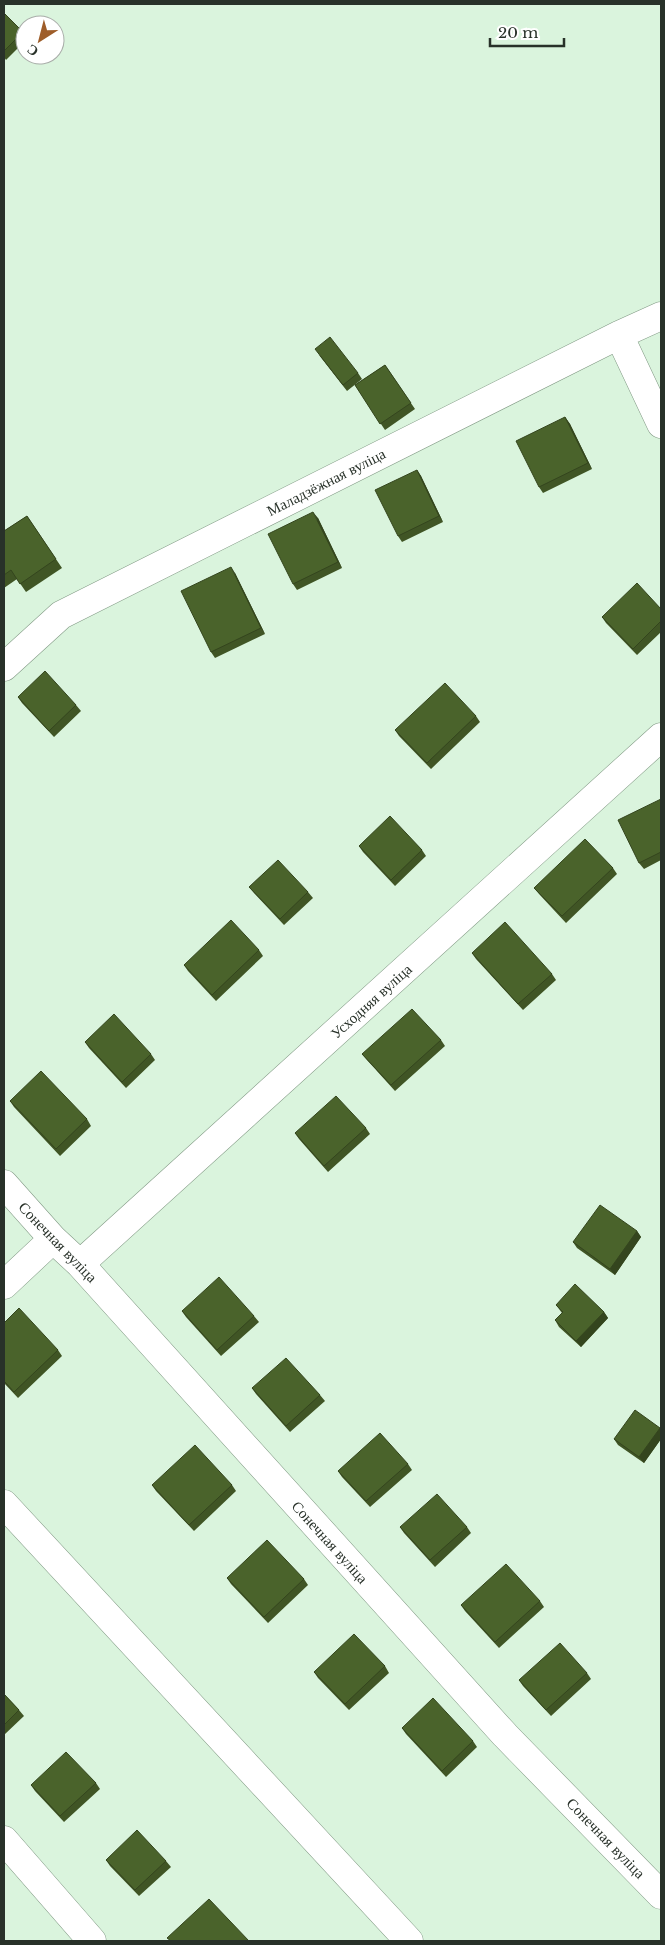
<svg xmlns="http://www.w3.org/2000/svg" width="665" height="1945" viewBox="0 0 665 1945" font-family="'Libre Baskerville',serif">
  <rect width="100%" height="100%" fill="#daf4dd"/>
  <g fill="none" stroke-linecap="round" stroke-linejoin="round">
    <defs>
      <path id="minor" d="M 619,335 L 661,424
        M 4,667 L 61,615 L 619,335 L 661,316
        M 4,1184 L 53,1239 L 80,1264 L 505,1735 L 661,1895
        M 80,1264 L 661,737
        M 4,1285 L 53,1239
        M 4,1504 L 409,1941
        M 4,1840 L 92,1941"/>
    </defs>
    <use href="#minor" stroke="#819984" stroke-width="29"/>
    <use href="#minor" stroke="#fff" stroke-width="28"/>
  </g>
  <path fill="#405525" d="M 4,13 L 25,35 L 25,41 L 6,60 L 4,57 Z
    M 319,355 L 358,373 L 362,379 L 347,391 Z
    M 385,365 L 415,409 L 385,430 L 355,385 Z
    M 565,417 L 570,424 L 592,469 L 543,493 L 539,487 Z
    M 417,470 L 421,476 L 443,522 L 402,542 L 398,536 Z
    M 27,516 L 62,568 L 26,592 L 17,579 L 4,588 L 4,531 Z
    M 318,518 L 342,568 L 297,590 L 293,584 Z
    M 235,573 L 265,634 L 215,658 L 211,652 Z
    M 661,609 L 661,632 L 637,655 L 606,623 L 602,617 Z
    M 18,697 L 76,705 L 81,711 L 54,737 L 22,703 Z
    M 476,716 L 480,722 L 431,769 L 399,736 L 395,730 Z
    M 661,799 L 661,860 L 644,869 L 639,863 Z
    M 359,846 L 422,850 L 426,856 L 395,886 L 363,852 Z
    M 613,868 L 617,874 L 566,923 L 539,894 L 534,888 Z
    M 249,887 L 308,892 L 313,898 L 284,925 L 254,893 Z
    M 259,950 L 263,956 L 216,1001 L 188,971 L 184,965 Z
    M 472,953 L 552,974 L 556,980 L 523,1010 L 476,959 Z
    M 441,1040 L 445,1046 L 395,1091 L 367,1060 L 362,1054 Z
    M 85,1042 L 151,1054 L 155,1060 L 126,1088 L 89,1048 Z
    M 10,1101 L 87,1119 L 91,1126 L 60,1156 L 14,1107 Z
    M 366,1128 L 370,1134 L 328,1172 L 299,1139 L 295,1133 Z
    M 637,1231 L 641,1237 L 615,1275 L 577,1248 L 573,1242 Z
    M 556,1305 L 604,1312 L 608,1318 L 581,1347 L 559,1327 L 555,1320 L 562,1313 Z
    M 182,1311 L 254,1316 L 259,1322 L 221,1356 L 186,1317 Z
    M 4,1323 L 58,1350 L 62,1356 L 18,1398 L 4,1383 Z
    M 252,1388 L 320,1395 L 325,1401 L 290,1432 L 256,1394 Z
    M 660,1428 L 661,1430 L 661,1439 L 644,1463 L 618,1445 L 614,1439 Z
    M 408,1464 L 412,1470 L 370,1507 L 342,1477 L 338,1471 Z
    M 152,1485 L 232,1485 L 236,1491 L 194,1531 L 156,1491 Z
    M 400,1527 L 467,1527 L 471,1533 L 435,1567 L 404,1533 Z
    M 227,1578 L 304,1579 L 308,1585 L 268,1623 L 231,1584 Z
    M 540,1601 L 544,1607 L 499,1648 L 465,1611 L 461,1605 Z
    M 385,1666 L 389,1673 L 349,1710 L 318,1678 L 314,1672 Z
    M 587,1673 L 591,1679 L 551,1716 L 523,1686 L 519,1680 Z
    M 4,1694 L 19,1710 L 24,1716 L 4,1735 Z
    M 402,1728 L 473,1741 L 477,1747 L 446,1777 L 406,1734 Z
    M 96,1783 L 100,1789 L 64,1822 L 35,1791 L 31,1785 Z
    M 106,1860 L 166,1861 L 171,1867 L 139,1896 L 110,1866 Z"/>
  <path fill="#34451e" d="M 565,417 L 570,424 L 592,469 L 588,463 Z
    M 417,470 L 421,476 L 443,522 L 439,516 Z
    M 313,512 L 318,518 L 342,568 L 338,562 Z
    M 231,567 L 235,573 L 265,634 L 261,628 Z
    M 637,1231 L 641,1237 L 615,1275 L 610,1269 Z
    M 604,1312 L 608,1318 L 581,1347 L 576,1341 Z
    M 660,1428 L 661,1430 L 661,1439 L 644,1463 L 639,1457 Z"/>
  <path fill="#4a632b" stroke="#34451e" d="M 4,13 L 23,32 L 4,51 Z
    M 330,337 L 358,373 L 343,385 L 315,349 Z
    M 385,365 L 411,403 L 380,424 L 355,385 Z
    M 565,417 L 588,463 L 539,487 L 516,441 Z
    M 417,470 L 439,516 L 398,536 L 375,490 Z
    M 313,512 L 338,562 L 293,584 L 268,534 Z
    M 27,516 L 56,559 L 20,584 L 11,570 L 4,575 L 4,531 Z
    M 231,567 L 261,628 L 211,652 L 181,591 Z
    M 637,583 L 661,609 L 661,621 L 633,649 L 602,617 Z
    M 45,671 L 76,705 L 49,731 L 18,697 Z
    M 445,683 L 476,716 L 427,763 L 395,730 Z
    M 661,799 L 661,852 L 639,863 L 618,820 Z
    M 390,816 L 422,850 L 391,880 L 359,846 Z
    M 585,839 L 613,868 L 562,916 L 534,888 Z
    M 278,860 L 308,892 L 280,919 L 249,887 Z
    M 231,920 L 259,950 L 212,995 L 184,965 Z
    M 505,922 L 552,974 L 518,1004 L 472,953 Z
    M 412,1009 L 441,1040 L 391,1085 L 362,1054 Z
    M 114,1014 L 151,1054 L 122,1082 L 85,1042 Z
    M 41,1071 L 87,1119 L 56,1149 L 10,1101 Z
    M 336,1096 L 366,1128 L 324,1166 L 295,1133 Z
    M 600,1205 L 637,1231 L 610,1269 L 573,1242 Z
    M 219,1277 L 254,1316 L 217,1350 L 182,1311 Z
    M 575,1284 L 604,1312 L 576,1341 L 555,1320 L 563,1312 L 556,1305 Z
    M 19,1308 L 58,1350 L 14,1392 L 4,1381 L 4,1323 Z
    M 286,1358 L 320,1395 L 286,1426 L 252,1388 Z
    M 635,1410 L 660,1428 L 639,1457 L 614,1439 Z
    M 380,1433 L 408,1464 L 366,1501 L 338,1471 Z
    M 195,1445 L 232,1485 L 189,1525 L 152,1485 Z
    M 437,1494 L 467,1527 L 430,1560 L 400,1527 Z
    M 267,1540 L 304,1579 L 264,1617 L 227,1578 Z
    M 506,1564 L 540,1601 L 495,1642 L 461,1605 Z
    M 354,1634 L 385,1666 L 345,1704 L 314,1672 Z
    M 560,1643 L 587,1673 L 546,1710 L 519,1680 Z
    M 4,1694 L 19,1710 L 4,1725 Z
    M 433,1698 L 473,1741 L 442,1771 L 402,1728 Z
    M 66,1752 L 96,1783 L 60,1816 L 31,1785 Z
    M 137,1830 L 166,1861 L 135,1890 L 106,1860 Z
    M 209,1899 L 249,1941 L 171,1941 L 167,1938 Z"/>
  <g text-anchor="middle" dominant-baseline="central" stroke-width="5" stroke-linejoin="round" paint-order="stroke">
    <g font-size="15" fill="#283129" stroke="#fff">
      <text transform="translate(326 482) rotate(-27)">Маладзёжная вуліца</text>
      <text transform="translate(371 1001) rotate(-42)">Усходняя вуліца</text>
      <text transform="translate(58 1242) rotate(46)">Сонечная вуліца</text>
      <text transform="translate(330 1542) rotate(48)">Сонечная вуліца</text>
      <text transform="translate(606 1838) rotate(46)">Сонечная вуліца</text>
    </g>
  </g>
  <rect width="665" height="1945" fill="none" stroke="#283129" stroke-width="10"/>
  <g transform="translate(40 40) rotate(216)"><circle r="24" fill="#ffffff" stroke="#a9ada9"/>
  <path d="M0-4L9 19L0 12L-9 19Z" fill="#9e5d29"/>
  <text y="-8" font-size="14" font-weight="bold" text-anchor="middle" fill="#283129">С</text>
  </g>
  <path d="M490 38v8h74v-8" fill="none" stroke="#283129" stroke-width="2.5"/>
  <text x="498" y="38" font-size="15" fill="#283129" stroke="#ffffff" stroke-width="4" paint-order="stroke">20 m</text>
</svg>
